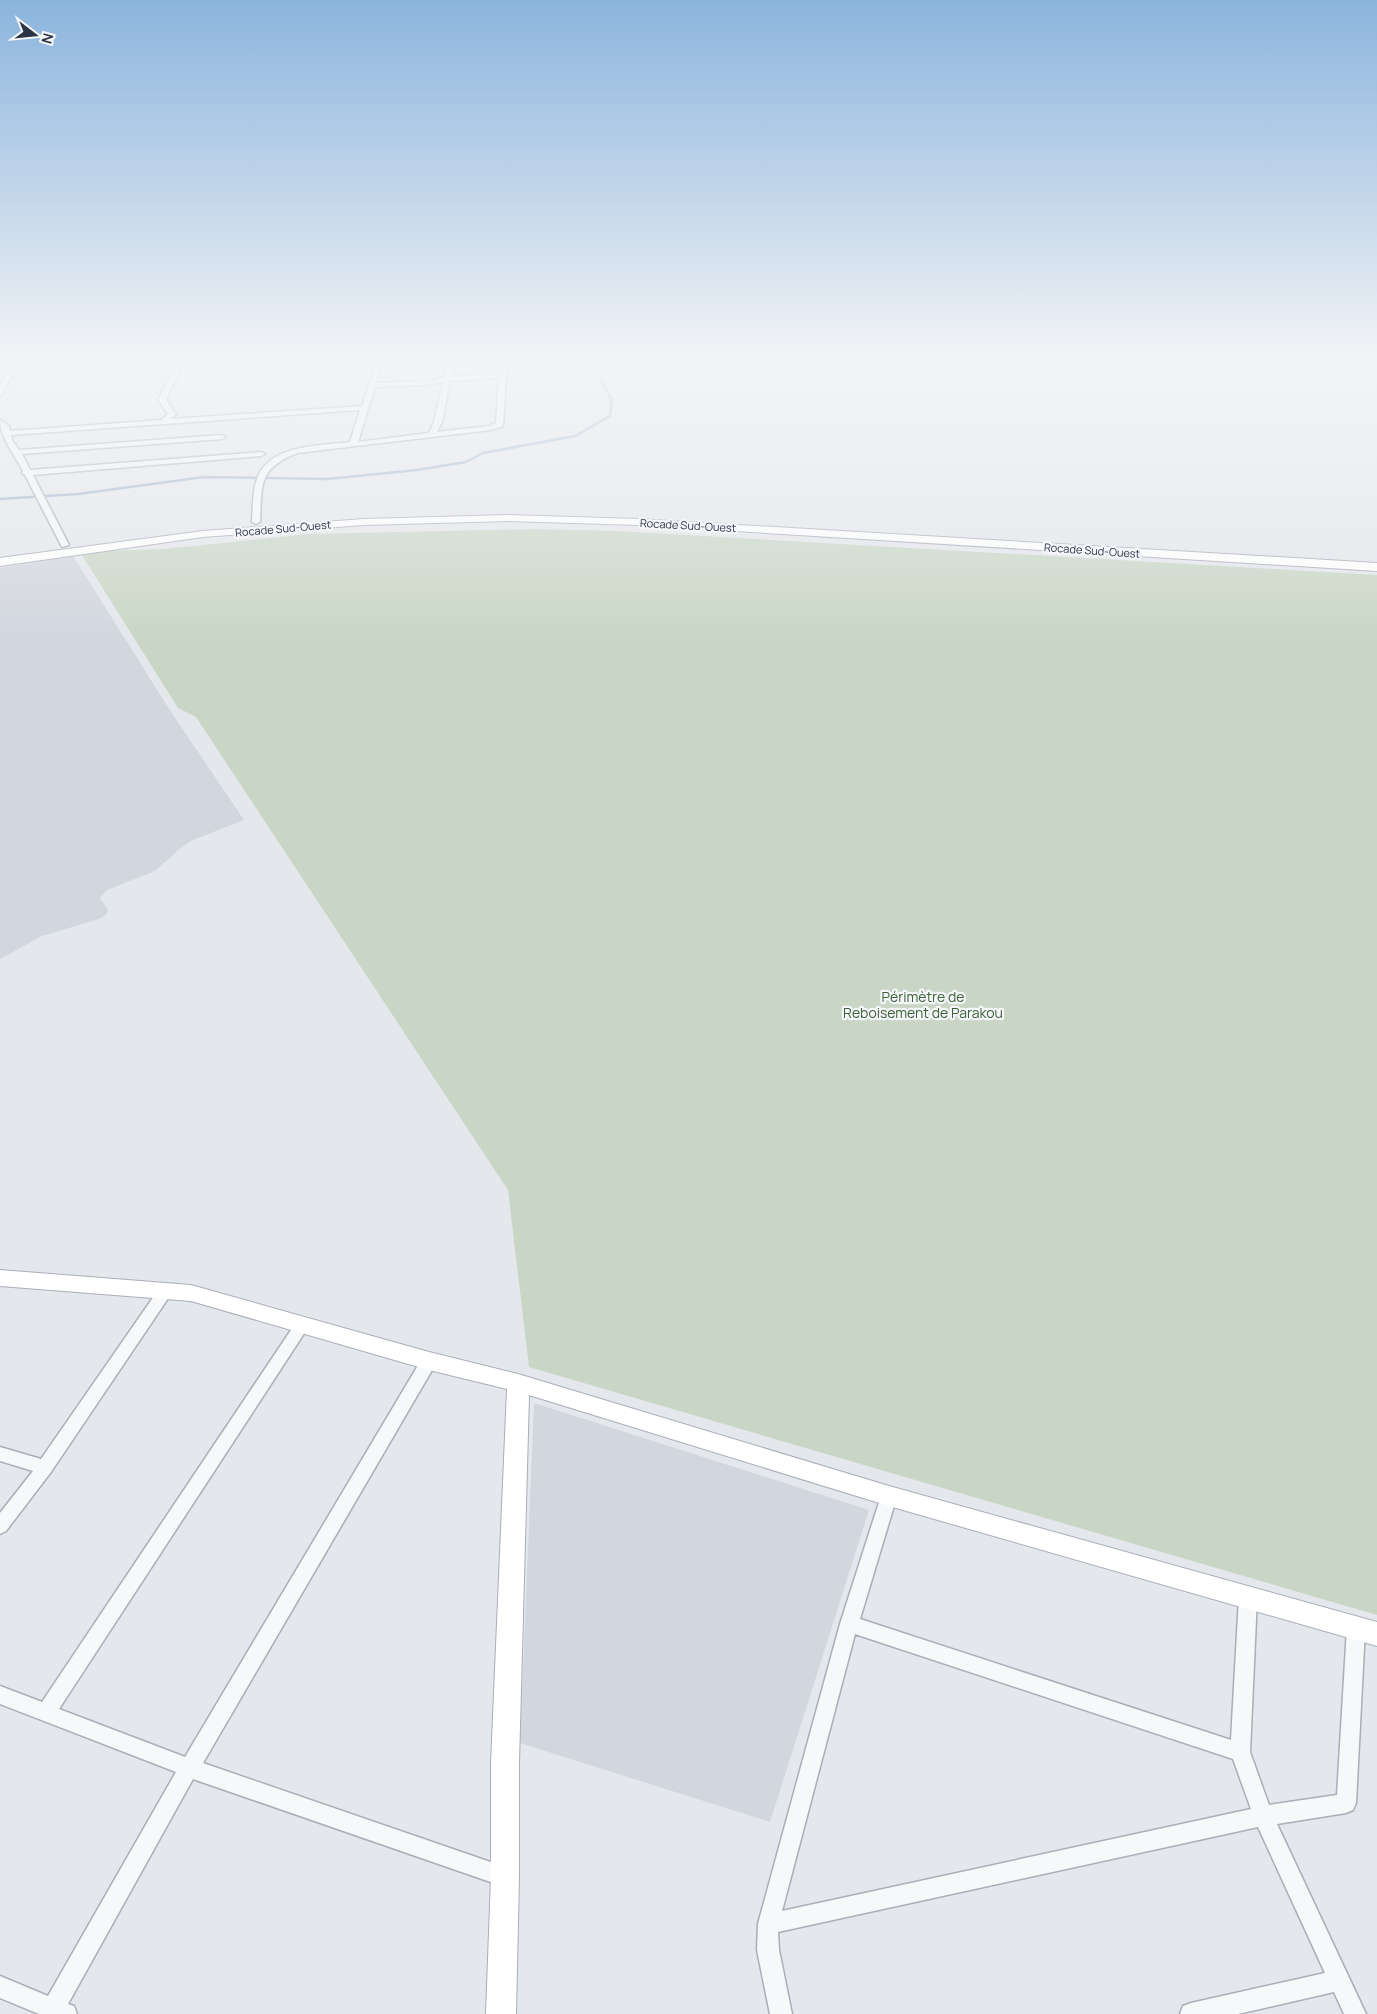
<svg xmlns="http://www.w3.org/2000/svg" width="1377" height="2014" viewBox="0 0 1377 2014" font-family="Manrope,sans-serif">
  <rect width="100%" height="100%" fill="#e4e7ec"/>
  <path fill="#d2d6de" d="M 73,556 L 171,712 L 244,820 L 193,840 L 183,846 L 155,871 L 107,890 L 100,898 L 108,910 L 106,915 L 99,919 L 42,936 L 0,959 L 0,568 Z
    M 534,1403 L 869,1510 L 770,1822 L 520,1743 Z"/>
  <path fill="#c9d6c5" d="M 535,529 L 617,531 L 1377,575 L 1377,1615 L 529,1367 L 508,1190 L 196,717 L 178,708 L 80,552 L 164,549 L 310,534 Z"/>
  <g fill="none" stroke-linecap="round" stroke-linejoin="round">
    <path stroke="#9fb4cc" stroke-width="2.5" d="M 0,499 L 78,494 L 204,477 L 327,479 L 417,470 L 466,462 L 483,453 L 575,436 L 610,416 L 612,400 L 593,367 L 593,361"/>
    <defs>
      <path id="street" d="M 13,361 L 19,361 L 3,393 L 0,395 L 0,386 Z
        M 178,361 L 184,361 L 166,400 L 176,414 L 170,419 L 362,406 L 377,361 L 383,361 L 376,383 L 427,381 L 444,378 L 448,361 L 454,361 L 451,377 L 500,373 L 504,361 L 510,361 L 506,375 L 503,426 L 491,430 L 297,453 C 258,469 262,484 260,522 L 256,524 L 252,522 C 253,508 252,493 257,479 C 269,444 320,446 350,442 L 360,410 L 11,435 L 12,440 L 19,450 L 222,435 L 226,437 L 222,439 L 22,454 L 30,470 L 261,452 L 265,454 L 261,456 L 33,475 L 69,545 L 62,547 L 25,475 L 22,473 L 23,471 C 15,455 0,438 0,420 L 9,426 L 10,431 L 161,420 L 168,414 L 158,400 ZM 499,378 L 496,423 L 489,426 L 437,432 L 442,422 L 450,381 ZM 443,382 L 434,422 L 429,433 L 358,442 L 375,387 L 427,385 Z
        M 166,1284 L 171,1286 L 174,1290 L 171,1294 L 51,1472 L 6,1531 L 0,1534 L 0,1513 L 33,1471 L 0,1461 L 0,1447 L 41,1459 L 161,1286 Z
        M 302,1319 L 307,1321 L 310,1325 L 307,1329 L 59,1709 L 185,1757 L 423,1357 L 429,1355 L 435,1357 L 437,1361 L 435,1365 L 203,1763 L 505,1867 L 512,1870 L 515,1877 L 512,1884 L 505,1887 L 193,1779 L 68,2004 L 74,2006 L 77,2014 L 39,2014 L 0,1998 L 0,1976 L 48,1996 L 176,1772 L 0,1704 L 0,1686 L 42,1702 L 297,1321 Z
        M 889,1489 L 895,1491 L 897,1496 L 860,1619 L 1231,1740 L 1239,1597 L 1242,1591 L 1248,1589 L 1254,1591 L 1257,1597 L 1250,1752 L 1269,1805 L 1337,1795 L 1347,1628 L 1350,1622 L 1356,1620 L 1362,1622 L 1365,1628 L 1356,1803 L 1353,1810 L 1346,1813 L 1277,1824 L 1366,2014 L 1344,2014 L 1334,1992 L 1238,2014 L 1180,2014 L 1183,2006 L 1191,2003 L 1325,1973 L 1258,1827 L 778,1932 L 779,1950 L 792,2014 L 770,2014 L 757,1950 L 758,1924 L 840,1624 L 881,1496 L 883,1491 ZM 855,1634 L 1233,1759 L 1251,1809 L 782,1911 Z"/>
      <path id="secondary" d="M 508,515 L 639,519 L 1377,563 L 1377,571 L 639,525 L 508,521 L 364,525 L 203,537 L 0,566 L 0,558 L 203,531 L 364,519 Z
        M 0,1270 L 191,1285 L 429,1352 L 518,1374 L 889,1486 L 1377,1622 L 1377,1646 L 889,1506 L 529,1395 L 519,1763 L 519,1877 L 516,2014 L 486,2014 L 491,1877 L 491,1763 L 507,1389 L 429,1370 L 191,1301 L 0,1286 Z"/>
    </defs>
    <use href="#street" stroke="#a9aeb7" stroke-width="3"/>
    <use href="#secondary" stroke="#a9aeb7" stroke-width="2"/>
    <use href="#street" fill="#f7f8fa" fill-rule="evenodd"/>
    <use href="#secondary" fill="#fff" fill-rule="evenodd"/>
  </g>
  <linearGradient id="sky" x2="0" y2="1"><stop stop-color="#8bb4dd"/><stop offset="0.56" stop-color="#f3f4f6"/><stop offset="1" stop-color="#f3f4f6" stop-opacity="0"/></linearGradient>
  <rect width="1377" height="642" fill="url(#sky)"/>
  <g text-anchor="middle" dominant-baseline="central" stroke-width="4.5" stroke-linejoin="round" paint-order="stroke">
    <g font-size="11" fill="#2b3445" stroke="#f4f6f9">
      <text transform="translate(688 525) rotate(3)">Rocade Sud-Ouest</text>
      <text transform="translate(283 528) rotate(-5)">Rocade Sud-Ouest</text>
      <text transform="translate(1092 550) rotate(4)">Rocade Sud-Ouest</text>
    </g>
    <g font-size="14" fill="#3f6138" stroke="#f4f6f9">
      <text x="923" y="996">Périmètre de<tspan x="923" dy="16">Reboisement de Parakou</tspan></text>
    </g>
  </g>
  <g transform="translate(35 35) rotate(106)" stroke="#f4f6f9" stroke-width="4" paint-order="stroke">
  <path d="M0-4L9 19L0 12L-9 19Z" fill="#2b3445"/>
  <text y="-8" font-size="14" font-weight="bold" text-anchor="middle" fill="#2b3445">N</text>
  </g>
</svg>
